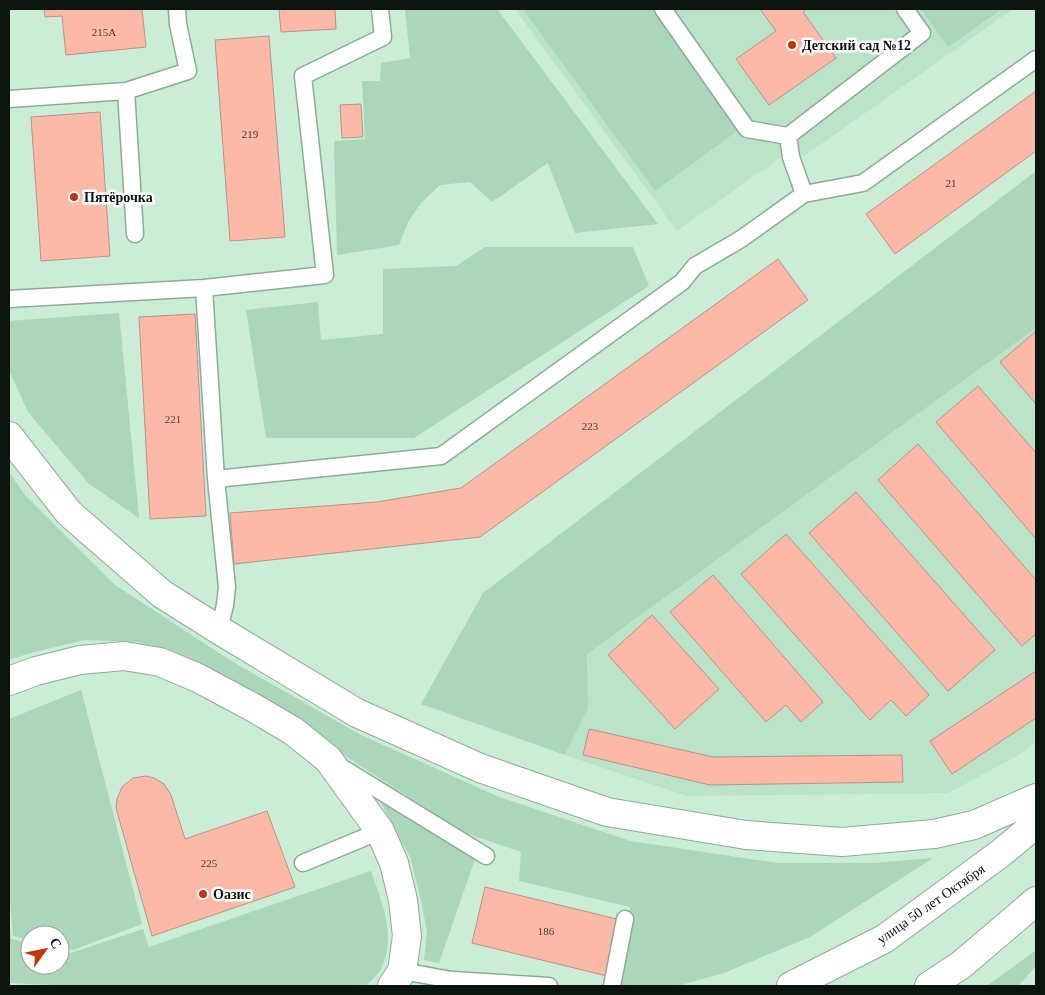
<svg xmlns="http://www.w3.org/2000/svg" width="1045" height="995" viewBox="0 0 1045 995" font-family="'Times New Roman',serif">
  <rect width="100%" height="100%" fill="#cbecd5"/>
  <path fill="#bbe3c8" d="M 515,9 L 1013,9 L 804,156 L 781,157 L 677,231 Z
    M 1036,328 L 1036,741 L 1019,755 L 948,793 L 687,796 L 565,755 L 588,708 L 587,654 Z"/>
  <path fill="#abd6b9" d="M 405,9 L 497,9 L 658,224 L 575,233 L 548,163 L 492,202 L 470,182 L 440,185 L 421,203 L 408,222 L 399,245 L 337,255 L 334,141 L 365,139 L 362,81 L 380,81 L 381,63 L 410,58 Z
    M 523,9 L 653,9 L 740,129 L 655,191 Z
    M 921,9 L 1002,9 L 948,47 Z
    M 1036,171 L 1036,328 L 587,654 L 588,708 L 565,755 L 421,704 L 483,593 Z
    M 485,247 L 633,247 L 649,286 L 414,438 L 266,438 L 246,310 L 318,302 L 321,340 L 383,334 L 383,269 L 456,266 Z
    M 119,313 L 139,517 L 139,518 L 89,484 L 28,412 L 9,370 L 9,321 Z
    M 9,472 L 25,495 L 115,585 L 233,662 L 359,734 L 497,796 L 630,841 L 778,863 L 874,863 L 933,858 L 810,937 L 724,973 L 677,986 L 617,986 L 630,907 L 519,881 L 521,852 L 463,832 L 353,761 L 276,706 L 209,669 L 139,642 L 84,640 L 27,654 L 9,660 Z
    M 81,690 L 142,924 L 73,950 L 60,947 L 60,935 L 30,935 L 30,940 L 13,936 L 9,888 L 9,719 Z
    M 378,797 L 475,859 L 439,963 L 424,960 L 427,932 L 421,900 L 410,857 Z
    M 371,871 C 382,903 397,936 381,969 C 378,975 370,981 366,986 L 74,986 L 9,983 L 9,916 L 11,939 L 30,943 L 30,965 L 60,965 L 60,950 L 71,953 L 143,929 L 149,947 Z
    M 1036,950 L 1036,966 L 1018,986 L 987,986 Z"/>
  <path fill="#fcb9a8" stroke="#b8948b" d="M 44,9 L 142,9 L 146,47 L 66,55 L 62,16 L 45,17 Z
    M 279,9 L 335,9 L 336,29 L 281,32 Z
    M 760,9 L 807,9 L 803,12 L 836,58 L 769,105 L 736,59 L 776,31 Z
    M 269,36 L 285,237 L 230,241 L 215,40 Z
    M 1036,91 L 1036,151 L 895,254 L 866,214 Z
    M 361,104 L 363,137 L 342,138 L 340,105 Z
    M 100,112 L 110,256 L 41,261 L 31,117 Z
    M 778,259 L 808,300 L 480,537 L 234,564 L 230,513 L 377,502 L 461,488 Z
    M 195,314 L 206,516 L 150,519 L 139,317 Z
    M 1036,331 L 1036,404 L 1000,362 Z
    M 978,386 L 1036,453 L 1036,539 L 936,422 Z
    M 918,444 L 1036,580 L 1036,634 L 1022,646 L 878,480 Z
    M 856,492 L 995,650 L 948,691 L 809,533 Z
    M 786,534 L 929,695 L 906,716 L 891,700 L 870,720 L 741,574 Z
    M 713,575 L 823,702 L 801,722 L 786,705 L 766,722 L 670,612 Z
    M 652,615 L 719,689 L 675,729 L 608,655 Z
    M 1036,671 L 1036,718 L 952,774 L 930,741 Z
    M 589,729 L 713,757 L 902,755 L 903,782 L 710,785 L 583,755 Z
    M 146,776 L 154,778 L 164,784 L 171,795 L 185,839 L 267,811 L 295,887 L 152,936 L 116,808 L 117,799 L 122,787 L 133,778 Z
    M 485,887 L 621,920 L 607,976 L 472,943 Z"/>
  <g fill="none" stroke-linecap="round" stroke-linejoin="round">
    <defs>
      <path id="service" d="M 663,9 L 747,129 L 788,136 L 922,33 L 905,9
        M 126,91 L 135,234
        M 9,99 L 126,91 L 188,71 L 178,24 L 177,9
        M 788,136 L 791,157 L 804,194 L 863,183 L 1036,59
        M 9,299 L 204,288
        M 216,479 L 441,456 L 682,282 L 695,266 L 741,239 L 804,194
        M 219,630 L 225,605 L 227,587 L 216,479 L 204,288 L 325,275 L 303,76 L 383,37 L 380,9
        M 341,767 L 486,856
        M 303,863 L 380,831
        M 402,971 L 452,980 L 549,986
        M 612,986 L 625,919"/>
      <path id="secondary" d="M 9,436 L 69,513 L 162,594 L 219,630 L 357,713 L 480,768 L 607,812 L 746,835 L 842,842 L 934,834 L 974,825 L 1036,798
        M 9,681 L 36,671 L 80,660 L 124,656 L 160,662 L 198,678 L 254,708 L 293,731 L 328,759 L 380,831 L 394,863 L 403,900 L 407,936 L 402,971 L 392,986
        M 791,986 L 884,939 L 1001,853 L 1036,824
        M 929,986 L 961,965 L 1036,901"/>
    </defs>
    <use href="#service" stroke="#8dac97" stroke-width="19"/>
    <use href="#secondary" stroke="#8dac97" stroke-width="30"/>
    <use href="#service" stroke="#fff" stroke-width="16"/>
    <use href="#secondary" stroke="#fff" stroke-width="28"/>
  </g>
  <g fill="#be350e" stroke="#fff" stroke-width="2">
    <circle cx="792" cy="45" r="5"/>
    <circle cx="74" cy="197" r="5"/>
    <circle cx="203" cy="894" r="5"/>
  </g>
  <g text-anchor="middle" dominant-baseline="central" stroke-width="5" stroke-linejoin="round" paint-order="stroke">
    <g font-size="11" fill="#463e34">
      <text x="104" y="32">215А</text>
      <text x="250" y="134">219</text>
      <text x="951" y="183">21</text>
      <text x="173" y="419">221</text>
      <text x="590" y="426">223</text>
      <text x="209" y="863">225</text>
      <text x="546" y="931">186</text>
    </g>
    <g font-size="14" font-weight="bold" fill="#0a150e" stroke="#fff" text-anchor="start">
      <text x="802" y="45">Детский сад №12</text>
      <text x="84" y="197">Пятёрочка</text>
      <text x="213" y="894">Оазис</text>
    </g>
    <g font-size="14" fill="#0a150e" stroke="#fff">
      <text transform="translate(931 904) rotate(-35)">улица 50 лет Октября</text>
    </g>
  </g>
  <rect width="1045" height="995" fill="none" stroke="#0a150e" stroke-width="20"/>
  <g transform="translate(45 950) rotate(57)"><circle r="24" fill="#ffffff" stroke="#9da19f"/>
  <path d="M0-4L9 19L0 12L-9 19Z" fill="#be350e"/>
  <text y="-8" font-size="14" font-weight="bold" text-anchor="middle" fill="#0a150e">С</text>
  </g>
</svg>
